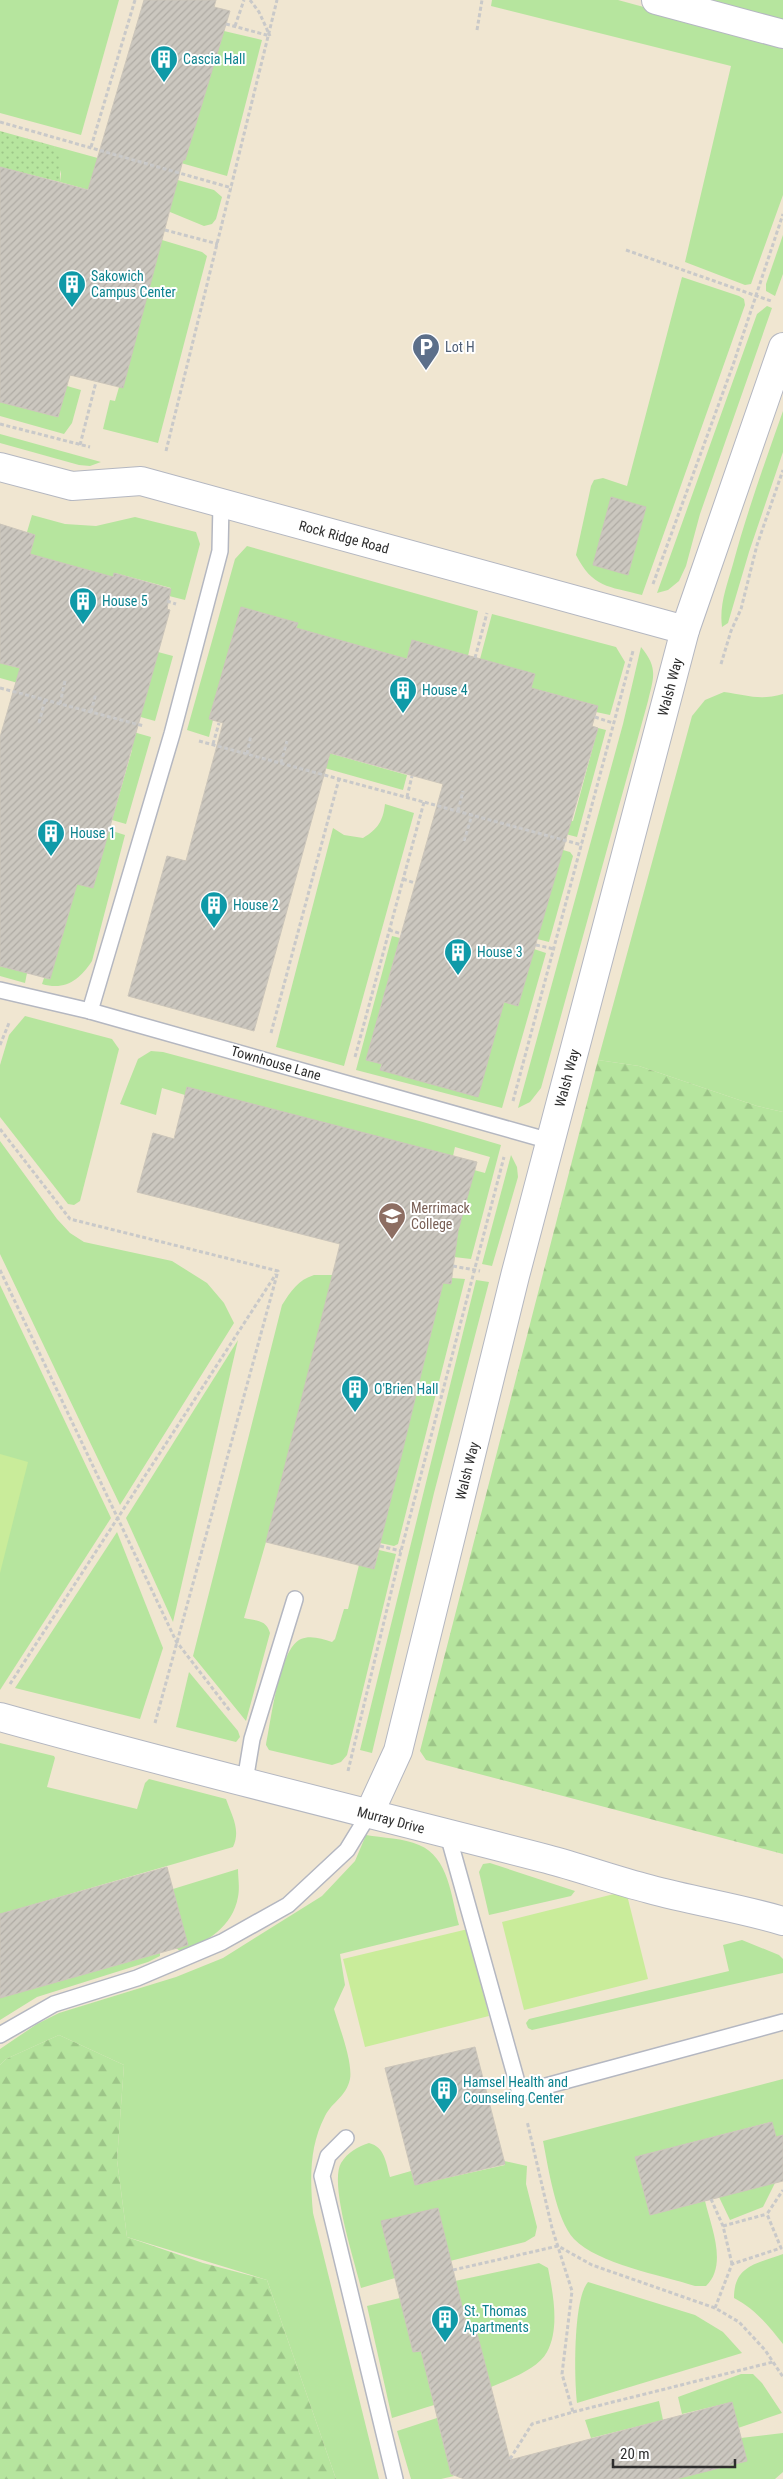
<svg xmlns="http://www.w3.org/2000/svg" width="783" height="2479" font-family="'Roboto Condensed',sans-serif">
<defs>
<pattern id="forest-firs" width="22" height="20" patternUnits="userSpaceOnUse" patternTransform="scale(1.25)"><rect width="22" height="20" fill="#b6e59e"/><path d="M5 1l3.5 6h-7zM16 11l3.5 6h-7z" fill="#9dc588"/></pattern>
<pattern id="garden-dots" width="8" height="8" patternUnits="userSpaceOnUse" patternTransform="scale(1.25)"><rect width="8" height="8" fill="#b6e59e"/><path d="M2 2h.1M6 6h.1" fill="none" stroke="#9dc588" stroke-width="1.8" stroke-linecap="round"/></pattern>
<pattern id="building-hatch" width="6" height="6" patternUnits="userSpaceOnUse" patternTransform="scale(1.25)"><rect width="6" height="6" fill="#cbc7bf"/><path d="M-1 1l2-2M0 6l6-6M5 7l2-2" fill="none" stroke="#afaba4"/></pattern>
</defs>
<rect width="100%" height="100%" fill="#efe9e1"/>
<!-- education -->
<rect fill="#f0e6d1" x="0" y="0" width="783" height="2479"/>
<!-- grass -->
<g fill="#b6e59e">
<path d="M0,0H119L81,135L0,113Z"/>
<path d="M492,0H618L783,45V195L751,284L745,285L685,262L731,66L491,6Z"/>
<path d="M704,0H783V22Z"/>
<path d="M224,31L262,40L227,176L103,141L104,136L185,160Z"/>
<path d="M54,146L214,190L222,197L216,219L212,224L204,226L170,212L60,182L61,174Z"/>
<path d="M783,235V274L775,296L766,291V284Z"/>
<path d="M162,240L202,252L207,256L158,443L103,429L110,400L115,401Z"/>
<path d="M682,277L739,296L744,299L745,305L642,595C608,586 593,588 576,555L591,486L594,480L603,478L627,486Z"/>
<path d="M767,306L772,308L700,514L686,566L679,581L668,590L657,593L757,314Z"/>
<path d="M67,386L81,390L72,423L64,434L0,416V402L58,417Z"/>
<path d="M783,411V452L749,552L728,623L722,627C719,605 727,585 733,564C747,512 765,462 783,411Z"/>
<path d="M0,434L101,462L90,466L79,465L0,443Z"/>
<path d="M32,515L65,524L96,526L135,517L196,532L200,544L185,600L169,596L171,588L115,573L113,577L30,554L35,535L27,532Z"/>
<path d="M247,546L478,611L468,656L412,640L407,659L296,628L297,623L241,607L209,719L213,720L209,737L187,730L235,559Z"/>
<path d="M492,614L616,647L625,662L610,715L596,712L598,706L543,691L541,695L480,659Z"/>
<path d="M641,647C658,668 654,676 648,701L541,1088L530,1102L518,1108L623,724Z"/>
<path d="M158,652L173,656L155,721L98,705L144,702Z"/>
<path d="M0,663L61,679L57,694L0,678Z"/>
<path d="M724,692C747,695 759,701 783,694V1112L757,1106L639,1066L598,1060L692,716L705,700Z"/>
<path d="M49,708L151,737L126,824L112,820L132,750L44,725Z"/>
<path d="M598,728L606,730L577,837L550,830L553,817L573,821Z"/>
<path d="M293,743L407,775L403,790L289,758Z"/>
<path d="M385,804L414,813L344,1066L276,1047L333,828L344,835L363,838C378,829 383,821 385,804Z"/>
<path d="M474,825L570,852L573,856L549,942L537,939Z"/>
<path d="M109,830L125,835L92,961C80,979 66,991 42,984L44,978L50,979L77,884L93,888Z"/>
<path d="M392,936L400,938L366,1060L382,1064L380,1069L478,1096L504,1002L518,1006L534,949L546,953L502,1108L356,1070Z"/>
<path d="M0,966L27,973L25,983L0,976Z"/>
<path d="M25,1016L112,1039L119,1049L80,1201L74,1205L68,1204L0,1117V1065L9,1035Z"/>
<path d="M151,1051L163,1052L423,1122L501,1145L471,1259L454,1257L452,1252L474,1170L485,1173L490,1157L455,1147L453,1156L187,1087L185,1095L162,1088L156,1115L120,1104L138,1059Z"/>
<path d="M0,1141L57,1219L70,1233L84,1242L172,1261L207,1283L224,1303L234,1323L120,1505L0,1254Z"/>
<path d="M511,1155L517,1167L518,1177L492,1266L482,1264Z"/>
<path d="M314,1275H333L266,1542L244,1618C256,1621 266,1619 270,1633L246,1721L193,1656L282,1305C291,1291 298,1280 314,1275Z"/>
<path d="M452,1278L465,1279L398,1544L394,1546L380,1543L443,1283L450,1284Z"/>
<path d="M476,1280L489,1282L434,1493L372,1753L360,1750Z"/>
<path d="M0,1285L111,1518L0,1690Z"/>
<path d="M238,1340L173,1622L126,1518Z"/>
<path d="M117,1532L163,1648L140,1719L15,1688Z"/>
<path d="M379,1550L396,1554L347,1755L341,1762L332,1765L269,1750L266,1745C271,1722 279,1648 301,1639C311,1635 322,1639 332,1642L335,1639L344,1609H348L359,1565L374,1569Z"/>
<path d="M189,1672L238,1731L240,1737L236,1742L176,1727Z"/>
<path d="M0,1743L54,1756L55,1758L47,1787L137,1809L145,1783L149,1779L226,1799C232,1816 241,1830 233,1847L0,1914Z"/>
<path d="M366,1835C382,1838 404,1838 419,1845C449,1857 451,1897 459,1925L340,1954L345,1985L334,2009C339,2026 353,2062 350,2079C346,2097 332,2102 325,2116C309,2147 310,2179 313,2213L379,2479H336L267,2280L127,2237L117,2160L124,2065L59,2035L6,2059L0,2065V2049L37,2024L59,2013L176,1977L223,1958L322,1896L355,1861Z"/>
<path d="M490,1863L575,1891L571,1896L489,1915L479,1872L483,1864Z"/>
<path d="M238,1869C238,1878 240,1888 238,1897C233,1926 206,1944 180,1951L176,1948L188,1945L173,1889Z"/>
<path d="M742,1940L779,1955L783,1959V1973L532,2030L528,2028L526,2023L529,2019L729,1971L723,1945Z"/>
<path d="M160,1953V1956L148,1962L37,1997L0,2020V1998Z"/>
<path d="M783,2079V2135L776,2137L771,2122L635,2157L650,2215L705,2201C711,2227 728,2265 706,2286H695C661,2275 598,2264 574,2239C556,2220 548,2166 543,2141Z"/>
<path d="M369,2143C385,2147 386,2163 390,2177L411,2171L415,2185L505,2165L504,2161L527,2166L526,2184L537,2227L535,2236L525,2242L450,2261L438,2208L382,2221L395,2278L361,2288C355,2262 329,2184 341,2163C348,2152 357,2147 369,2143Z"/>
<path d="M775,2183L763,2207L730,2220L719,2197Z"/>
<path d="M783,2254V2344C768,2325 755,2309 734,2298C734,2265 757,2264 783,2254Z"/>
<path d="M539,2263L548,2268C553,2293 560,2328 547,2352C538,2369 508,2380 491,2387L477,2333L469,2335L455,2281Z"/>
<path d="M588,2282L695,2315L723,2332L742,2353L577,2403C574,2379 573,2299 588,2282Z"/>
<path d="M400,2298L413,2352L421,2351L434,2405L392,2418L367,2306Z"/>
<path d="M741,2374H753L762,2383L782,2413L738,2428L732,2402L682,2414L678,2397Z"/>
<path d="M659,2401L663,2420L591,2438L585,2420Z"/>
<path d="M437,2418L451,2474L454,2476L441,2479H411L397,2431Z"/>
<path d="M783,2433V2472L775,2479H676L747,2461L741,2438Z"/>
</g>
<!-- forest -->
<g fill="url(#forest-firs)">
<path d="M598,1060L639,1066L757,1106L783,1112V1854L426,1760L420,1751Z"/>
<path d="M59,2035L124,2065L117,2160L127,2237L203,2263L267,2280L336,2479H0V2065L6,2059Z"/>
</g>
<!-- garden -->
<path fill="url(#garden-dots)" d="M0,131L54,146L60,159V182L0,167Z"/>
<!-- pitch -->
<g fill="#c9ec9a">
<path d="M0,1454L28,1462L0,1573Z"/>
<path d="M626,1891L648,1979L524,2010L502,1922Z"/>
<path d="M468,1929L489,2016L365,2047L343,1959Z"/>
</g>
<!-- building -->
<g fill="url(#building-hatch)" stroke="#cbc5ba">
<path d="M144,0H216L214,7L230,11L185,160H183L123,388L70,375L58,417L0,402V167L88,190Z"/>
<path d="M611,497L646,507L628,575L593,565Z"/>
<path d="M0,524L35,535L30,554L113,577L114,573L171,589L167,609L170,610L93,888L77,884L50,979L0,966V737L20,668L0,663Z"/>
<path d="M241,607L298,623L296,628L407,659L412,640L535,674L531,688L598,706L592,726L598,728L518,1006L504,1002L478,1097L380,1070L382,1064L366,1060L443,784L330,753L254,1031L128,996L167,856L186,861L223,723L209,719Z"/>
<path d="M187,1087L477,1162L458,1231L451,1284L443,1283L374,1569L266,1542L340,1244L137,1192L153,1133L174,1139Z"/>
<path d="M167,1867L188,1945L0,1998V1914Z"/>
<path d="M475,2047L505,2164L415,2185L385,2068Z"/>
<path d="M772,2122L776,2137L783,2135V2181L650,2215L635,2157Z"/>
<path d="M438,2208L469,2335L477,2333L510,2460L732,2402L747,2461L676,2479H464L451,2474L421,2351L413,2352L381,2221Z"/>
</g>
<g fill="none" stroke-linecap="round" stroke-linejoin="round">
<!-- lane casing -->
<g stroke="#b4b7c1" stroke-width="18">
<g id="lane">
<path d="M0,990L90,1011L550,1141"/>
<path d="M90,1011L172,734L220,551L221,504"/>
<path d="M245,1781L252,1739L295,1599"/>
<path d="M448,1835L520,2093L783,2022"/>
<path d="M0,2035L54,2004L137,1978L222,1942L288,1905L347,1850L369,1814"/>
<path d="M346,2138L328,2156L322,2176L395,2479"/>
</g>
</g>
<!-- street casing -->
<g stroke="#b4b7c1" stroke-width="30">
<g id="street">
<path d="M656,0L783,34"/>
<path d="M0,467L72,486L141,481L685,630"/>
<path d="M0,1717C182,1768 365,1812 547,1859C581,1868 614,1880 649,1889C693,1901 739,1908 783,1921"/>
<path d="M369,1814L398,1751L515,1276L685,630L783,347"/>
</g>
</g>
<!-- path -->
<g stroke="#c9c9c9" stroke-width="3" stroke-dasharray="4 2.5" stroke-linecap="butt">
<path d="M250,0L259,12L270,36"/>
<path d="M226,24L270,36"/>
<path d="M235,26L244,0"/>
<path d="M477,30L482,0"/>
<path d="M0,122L232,188"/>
<path d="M91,147L135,0"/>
<path d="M165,230L218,244"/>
<path d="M626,250L771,301"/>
<path d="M0,424L90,447"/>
<path d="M80,445L96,382"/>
<path d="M166,451L277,0"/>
<path d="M653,584L733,365L783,214"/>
<path d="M167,601L176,604"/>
<path d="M475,658L487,613"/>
<path d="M721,664L731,631L741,609L757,545L783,470"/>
<path d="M0,688L144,726"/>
<path d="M60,704L65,681"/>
<path d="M91,712L96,693"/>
<path d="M595,717L613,723"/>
<path d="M39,723L45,700"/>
<path d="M199,741L582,845"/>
<path d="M213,744L219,723"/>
<path d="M247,754L251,735"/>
<path d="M281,763L287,741"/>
<path d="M407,797L412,776"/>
<path d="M458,811L463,791"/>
<path d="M464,841L472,815"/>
<path d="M403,879L415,883"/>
<path d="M389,930L402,934"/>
<path d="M536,945L554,949"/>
<path d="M271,1033L339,779"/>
<path d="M0,1045L9,1023"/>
<path d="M355,1057L424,802"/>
<path d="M513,1101L633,651"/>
<path d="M0,1129L70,1219L278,1271L155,1723"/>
<path d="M453,1266L480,1271"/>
<path d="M0,1270L176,1641L230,1711"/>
<path d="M380,1546L401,1551"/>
<path d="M10,1684L276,1274"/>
<path d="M348,1771L401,1551L504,1157"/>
<path d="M711,2199L723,2226L732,2264"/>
<path d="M723,2226L767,2214"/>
<path d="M453,2270L558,2246L592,2265L715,2308L739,2322L765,2350L783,2377"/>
<path d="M715,2308L732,2264L781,2248L767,2214L783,2190"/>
<path d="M573,2412L773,2362"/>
<path d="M510,2459L532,2424L573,2412L562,2374L572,2291L552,2228L527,2121"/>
</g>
<!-- lane -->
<use href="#lane" stroke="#fff" stroke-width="15"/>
<!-- street -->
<use href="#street" stroke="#fff" stroke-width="28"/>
</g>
<!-- icons -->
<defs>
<g id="building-pin" transform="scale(1.4375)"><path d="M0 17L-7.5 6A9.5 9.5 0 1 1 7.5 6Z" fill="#0f9aa8" stroke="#fff"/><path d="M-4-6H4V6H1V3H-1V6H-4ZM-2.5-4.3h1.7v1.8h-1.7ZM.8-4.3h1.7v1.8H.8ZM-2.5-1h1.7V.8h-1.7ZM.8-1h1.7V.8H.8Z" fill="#fff"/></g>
<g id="parking-pin" transform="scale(1.4375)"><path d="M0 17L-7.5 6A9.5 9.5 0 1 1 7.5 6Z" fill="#5c6f8a" stroke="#fff"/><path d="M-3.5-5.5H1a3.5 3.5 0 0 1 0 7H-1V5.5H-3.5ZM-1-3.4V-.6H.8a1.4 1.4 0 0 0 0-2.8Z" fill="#fff"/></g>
<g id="university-pin" transform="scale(1.4375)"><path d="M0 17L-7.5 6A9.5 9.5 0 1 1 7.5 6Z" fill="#8d6e63" stroke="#fff"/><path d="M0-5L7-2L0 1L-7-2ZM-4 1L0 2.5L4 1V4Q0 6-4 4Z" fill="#fff"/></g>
</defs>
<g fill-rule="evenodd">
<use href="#building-pin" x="164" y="59"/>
<use href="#building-pin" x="72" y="284"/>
<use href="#parking-pin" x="426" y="347"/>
<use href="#building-pin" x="83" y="601"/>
<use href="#building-pin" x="403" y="690"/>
<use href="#building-pin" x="51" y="833"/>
<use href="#building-pin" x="214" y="905"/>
<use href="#building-pin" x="458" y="952"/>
<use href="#university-pin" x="392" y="1216"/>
<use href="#building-pin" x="355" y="1389"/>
<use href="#building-pin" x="444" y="2090"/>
<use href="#building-pin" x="445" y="2319"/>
</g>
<g text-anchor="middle" stroke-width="4" stroke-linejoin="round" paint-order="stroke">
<!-- culture labels -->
<g font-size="14" fill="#0d838f" stroke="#fff" text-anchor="start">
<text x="183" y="64">Cascia Hall</text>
<text x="91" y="281">Sakowich<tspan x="91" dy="16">Campus Center</tspan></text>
<text x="102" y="606">House 5</text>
<text x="422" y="695">House 4</text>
<text x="70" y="838">House 1</text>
<text x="233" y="910">House 2</text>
<text x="477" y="957">House 3</text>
<text x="374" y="1394">O'Brien Hall</text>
<text x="463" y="2087">Hamsel Health and<tspan x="463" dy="16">Counseling Center</tspan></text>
<text x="464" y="2316">St. Thomas<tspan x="464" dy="16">Apartments</tspan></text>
</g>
<!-- service labels -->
<g font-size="14" fill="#4e5e75" stroke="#fff" text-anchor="start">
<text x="445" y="352">Lot H</text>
</g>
<!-- street labels -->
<g font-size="14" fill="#2e2e2e" stroke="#fff">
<text transform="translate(344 537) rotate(15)" y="5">Rock Ridge Road</text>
<text transform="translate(670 687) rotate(-75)" y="5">Walsh Way</text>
<text transform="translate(276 1063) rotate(16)" y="5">Townhouse Lane</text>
<text transform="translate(567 1078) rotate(-75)" y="5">Walsh Way</text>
<text transform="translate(467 1471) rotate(-76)" y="5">Walsh Way</text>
<text transform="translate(391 1820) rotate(15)" y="5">Murray Drive</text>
</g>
<!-- education labels -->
<g font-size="14" fill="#785e54" stroke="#fff" text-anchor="start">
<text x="411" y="1213">Merrimack<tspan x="411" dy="16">College</tspan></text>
</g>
</g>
<!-- scale -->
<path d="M613 2459v8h122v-8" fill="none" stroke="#2e2e2e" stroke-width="2.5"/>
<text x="620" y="2459" font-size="15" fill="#2e2e2e" stroke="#ffffff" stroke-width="4" paint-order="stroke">20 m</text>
</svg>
